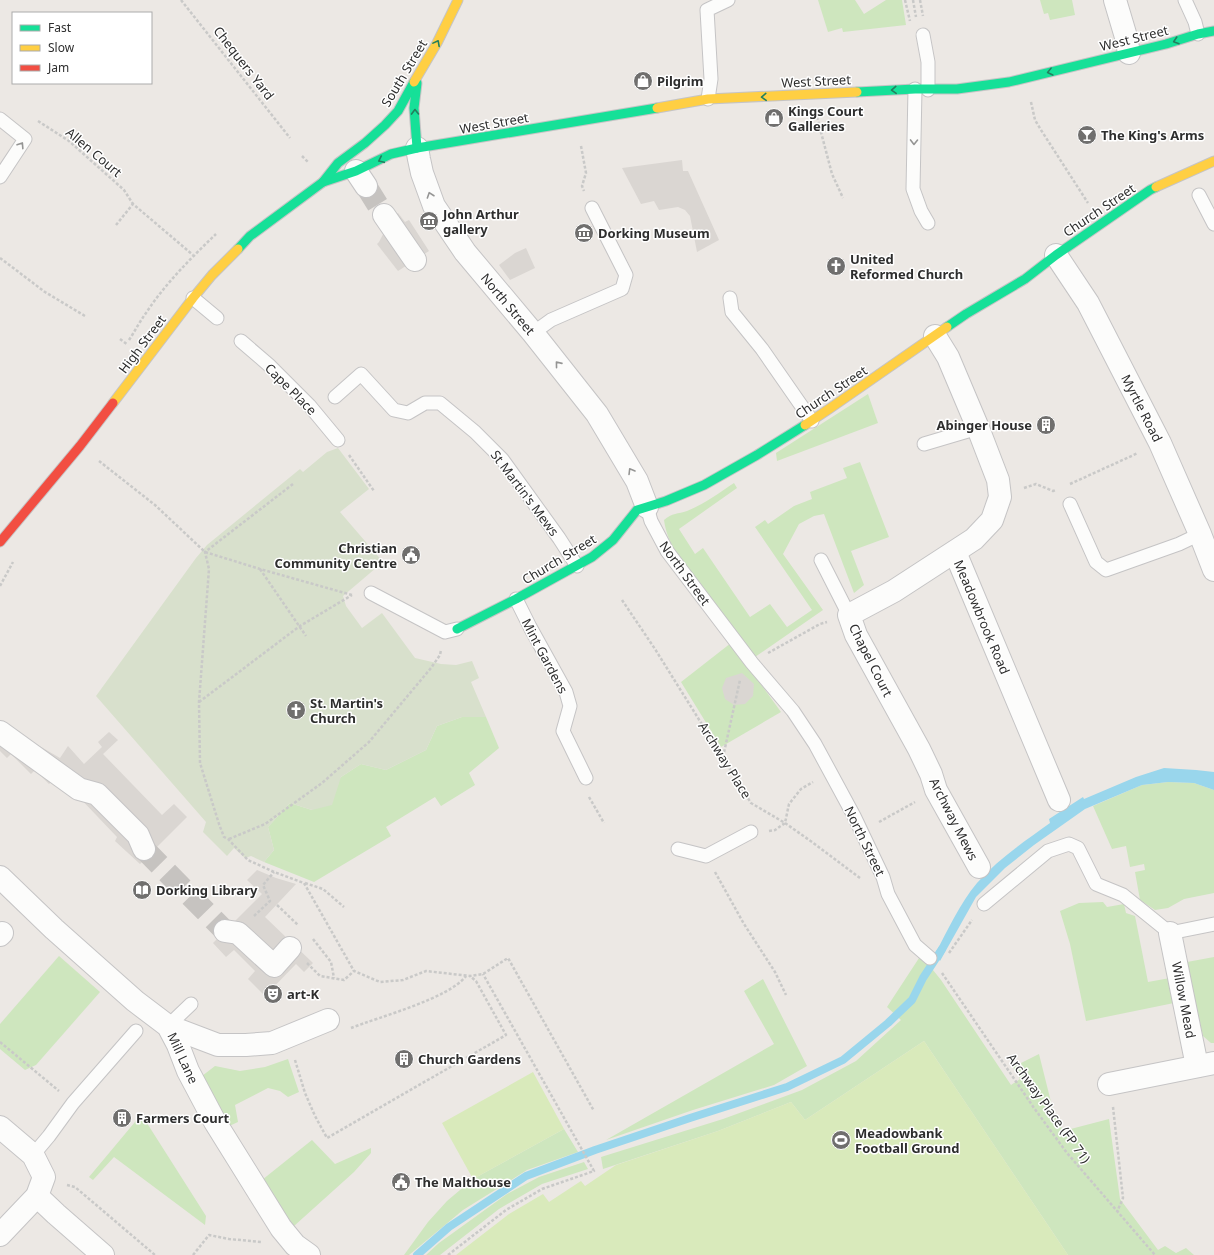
<svg xmlns="http://www.w3.org/2000/svg" width="1214" height="1255" font-family="'Noto Sans',sans-serif">
<rect width="100%" height="100%" fill="#ece8e4"/>
<!-- green -->
<g fill="#cee6be">
<path d="M818,0H855L864,14L886,0H902L906,25L843,32L842,28L828,32Z"/>
<path d="M1040,0H1072L1075,15L1050,20L1048,13L1044,14Z"/>
<path d="M868,394L878,423L777,461L776,453Z"/>
<path d="M860,462L889,537L851,551L864,585L854,593L824,514L814,516L799,524L783,554L823,610L755,657C740,637 725,618 710,599C692,575 668,551 664,520C672,513 678,514 687,511C704,504 719,493 734,483L737,488L679,529L695,554L703,548L750,617L770,604L787,627L812,610L755,527L765,520L768,524L794,506L812,499L810,492L847,478L843,468Z"/>
<path d="M731,643L781,712L721,747L681,682Z"/>
<path d="M462,717H486L499,748L469,773L475,785L441,806L435,797L386,827L391,836L314,882L264,862L274,850L268,827L290,803L312,810L341,777L361,764L386,770L426,750L437,726Z"/>
<path d="M1168,782L1194,783L1214,790V893L1184,899L1168,908L1155,910L1140,900L1135,872L1145,870L1144,864L1130,867L1126,846L1112,849L1093,806L1142,785Z"/>
<path d="M1103,902L1107,907L1124,904L1126,913L1135,916L1148,982L1170,978L1174,1003L1086,1021L1070,944L1060,911L1079,903Z"/>
<path d="M921,955L941,980L1011,1085L1020,1079L1013,1067L1039,1054L1053,1110L1063,1131L1109,1119L1120,1199L1158,1250L1165,1246L1176,1253L1186,1248L1194,1255H1068L924,1041L805,1120L791,1102L718,1131L603,1169L601,1157L723,1119L802,1090L856,1061L901,1020L887,1007Z"/>
<path d="M59,956L100,992L36,1065L25,1070L0,1049V1024Z"/>
<path d="M1214,957V1043H1211L1203,1036L1189,974L1187,962Z"/>
<path d="M763,979L807,1066L774,1085L693,1110L606,1140L774,1044L744,991Z"/>
<path d="M288,1059L299,1092L288,1097L280,1091L268,1088L235,1105L238,1122L227,1127L202,1076L215,1066L240,1071L265,1067Z"/>
<path d="M140,1116L145,1120L206,1216L205,1225L114,1157L93,1180L89,1177Z"/>
<path d="M564,1129L578,1152L527,1170L463,1210L409,1255H404L428,1222L447,1201L473,1179Z"/>
<path d="M312,1140L335,1164L371,1148V1153L354,1172L294,1226L278,1204L262,1180Z"/>
<path d="M584,1162L588,1169L542,1184L499,1209L440,1255H426L439,1243L507,1194L539,1177Z"/>
</g>
<!-- cemetery -->
<path fill="#d8e0cc" d="M338,448L369,489L340,512L383,562L343,596L346,606L362,628L382,613L415,658L441,664L456,665L472,661L479,678L471,682L486,717H462L437,726L426,750L386,770L361,764L341,777L332,805L312,810L290,803L268,827L274,850L264,862L251,856L245,858L234,848L227,856L203,832L206,822L96,696L196,558L207,545L300,469L303,472L327,452Z"/>
<!-- pitch -->
<g fill="#d9eabb">
<path d="M924,1041L1068,1255H456L509,1214L543,1194L549,1202L581,1181L585,1186L616,1165L718,1131L791,1102L805,1120Z"/>
<path d="M533,1072L564,1129L473,1179L442,1123Z"/>
</g>
<!-- plaza -->
<g fill="#dad6d2">
<path d="M682,160L683,171H688L719,240L697,252L690,216L685,210L678,207L659,210L654,201L641,204L622,168Z"/>
<path d="M398,213L405,222L409,220L429,251L398,271L377,244L379,242L392,217Z"/>
<path d="M526,248L535,268L510,280L499,265L515,253Z"/>
<path d="M742,673L754,684L753,696L745,704L734,705L725,699L722,688L726,678Z"/>
<path d="M0,723L60,758L68,746L84,764L102,747L98,742L109,732L118,740L103,754L162,815L174,804L187,817L156,848L150,843L137,856L143,861L140,864L115,841L117,837L77,795L73,798L54,779L49,784L35,770L31,774L11,754L7,758L0,751Z"/>
<path d="M257,870L276,878L296,884L265,917L313,963L304,972L296,964L265,996L248,979L255,971L234,950L226,957L213,943L262,894L247,880Z"/>
</g>
<!-- water -->
<path fill="#99d6ec" d="M1164,768L1196,770L1214,772V790L1194,783L1168,782L1142,785L1085,809L1034,845L1005,868L976,897L940,961L935,954C948,930 960,903 977,883C998,859 1025,841 1050,823L1049,819L1083,797L1084,799L1136,777Z"/>
<g fill="none" stroke-linecap="round" stroke-linejoin="round">
<!-- stream -->
<path stroke="#99d6ec" stroke-width="8" d="M417,1255L449,1227L526,1176L595,1150L690,1118L787,1087L843,1060L888,1023L912,1000L923,978L942,949"/>
<!-- street-tunnel -->
<g stroke="#c6c3c0" stroke-width="22" stroke-dasharray="22 11" stroke-linecap="butt">
<path d="M366,186L384,215"/>
<path d="M144,849L225,931"/>
</g>
<!-- lane casing -->
<g stroke="#c5c4c5" stroke-width="15">
<g id="lane">
<path d="M1185,0L1195,22L1198,34"/>
<path d="M923,35L928,62V90"/>
<path d="M915,89L913,189L921,211L928,223"/>
<path d="M708,99L711,79L707,10L728,0"/>
<path d="M0,119L25,139L0,177"/>
<path d="M1199,195L1214,224"/>
<path d="M193,298L217,318"/>
<path d="M730,298L732,312L762,349L812,421"/>
<path d="M533,333L551,320L622,289L626,275L592,208"/>
<path d="M241,341L270,366L309,405L338,440"/>
<path d="M335,397L361,374L394,410L408,413L425,403H440L475,432L502,459L559,538L577,566"/>
<path d="M924,444L978,428"/>
<path d="M1070,504L1096,562L1106,570L1179,544L1200,534"/>
<path d="M647,507L651,521L667,551L752,663L793,711L815,744L854,816L883,877L888,894L915,945L930,958"/>
<path d="M821,560L849,615"/>
<path d="M371,593L445,632L457,629"/>
<path d="M516,599L530,627L566,692L570,706L563,731L586,778"/>
<path d="M678,849L706,856L751,832"/>
<path d="M984,904L1048,851L1069,844L1078,848L1096,884L1123,895L1170,933L1214,924"/>
<path d="M168,1026L191,1004"/>
<path d="M33,1155L49,1136L73,1103L136,1031"/>
</g>
</g>
<!-- street casing -->
<g stroke="#c5c4c5" stroke-width="24">
<g id="street">
<path d="M1115,0L1126,37L1129,53"/>
<path d="M417,148L419,159L422,173L434,206L465,252L533,333L597,414L637,481L647,507"/>
<path d="M356,171L366,186"/>
<path d="M384,215L415,260"/>
<path d="M1056,255L1088,303L1160,443L1200,534L1214,570"/>
<path d="M935,336L948,357L978,428L998,480L1000,497L992,520L974,539L894,591L849,615L856,635L919,749L931,774L936,790L979,867"/>
<path d="M955,552L1059,800"/>
<path d="M0,732L79,789L97,794L138,835L144,849"/>
<path d="M0,877L54,929L135,1001L168,1026L178,1045L188,1071L215,1122L281,1228L295,1245L309,1255"/>
<path d="M225,931L238,933L274,966L290,948"/>
<path d="M1170,933L1197,1066"/>
<path d="M0,935L2,933"/>
<path d="M168,1026L218,1045H246L272,1043L328,1020"/>
<path d="M1109,1084L1214,1063"/>
<path d="M0,1127L33,1155L44,1177L37,1196L0,1235"/>
<path d="M37,1196L56,1214L103,1255"/>
</g>
</g>
<!-- fast casing -->
<g stroke="#c5c4c5" stroke-width="11">
<g id="fast">
<path d="M417,83L414,108L417,148"/>
<path d="M857,92L915,89H957L1009,82L1166,44L1198,34L1214,31"/>
<path d="M323,182L356,171L391,154L417,148L657,108"/>
<path d="M238,249L250,236L323,182L338,163L365,143L385,125L398,111L414,82"/>
<path d="M947,327L966,314L1025,279L1056,255L1150,190L1156,187"/>
<path d="M457,629L516,599L592,557L613,540L637,510L666,501L704,485L757,455L805,425"/>
</g>
</g>
<!-- slow casing -->
<g stroke="#c5c4c5" stroke-width="11">
<g id="slow">
<path d="M414,82L437,43L458,0"/>
<path d="M657,108L708,99L857,92"/>
<path d="M1156,187L1214,161"/>
<path d="M113,403L193,298L212,275L238,249"/>
<path d="M805,425L829,409L947,327"/>
</g>
</g>
<!-- jam casing -->
<g stroke="#c5c4c5" stroke-width="11">
<path id="jam" d="M0,542L80,446L113,403"/>
</g>
<!-- path -->
<g stroke="#c9c9c8" stroke-width="2.5" stroke-dasharray="3 2" stroke-linecap="butt">
<path d="M181,0L290,138"/>
<path d="M905,0L910,21"/>
<path d="M913,0L916,17"/>
<path d="M920,0L923,16"/>
<path d="M1031,102L1035,120L1041,130L1088,203"/>
<path d="M817,117L832,174L843,198"/>
<path d="M38,121L69,141L124,190L133,204"/>
<path d="M581,146L586,173L582,186L584,191"/>
<path d="M302,156L308,162"/>
<path d="M116,225L133,204L193,255"/>
<path d="M0,258L45,292L85,316"/>
<path d="M120,339L128,345"/>
<path d="M129,340C135,331 140,321 146,313C165,284 191,258 216,234"/>
<path d="M349,455L374,491"/>
<path d="M99,461L155,505L205,552L260,569L352,595"/>
<path d="M293,484L205,552L209,569L199,702L200,763L219,824L224,837L228,839L248,860L274,872L304,883L354,971"/>
<path d="M1070,484L1138,453"/>
<path d="M1024,488L1036,484L1053,491L1056,490"/>
<path d="M260,569L306,636"/>
<path d="M0,586L13,562"/>
<path d="M622,600L655,649L751,803L785,823L812,842L860,878"/>
<path d="M768,653L820,624L827,622"/>
<path d="M199,702L300,626L352,595"/>
<path d="M723,757L740,680"/>
<path d="M589,797L604,823"/>
<path d="M879,822L915,802"/>
<path d="M769,831L775,830L785,823L789,804L801,789L813,782"/>
<path d="M229,839L265,824L322,783L369,742L431,668L440,655L441,650"/>
<path d="M715,872L744,924L775,972L786,995"/>
<path d="M305,883L323,889L344,907"/>
<path d="M277,905L298,925"/>
<path d="M254,916L270,901L263,885L274,872"/>
<path d="M313,939L331,962L334,978"/>
<path d="M949,953L972,920"/>
<path d="M307,963L320,976L344,980L354,971L380,982L403,980L426,971L470,976L483,974L508,958L594,1111"/>
<path d="M942,973L1034,1108L1067,1153L1155,1255"/>
<path d="M351,1028C379,1017 450,998 466,976"/>
<path d="M0,1042L59,1091"/>
<path d="M295,1060L305,1093L315,1116L327,1138L506,1035L476,981L470,976"/>
<path d="M1113,1107L1123,1198L1117,1212"/>
<path d="M67,1185L75,1187L155,1255"/>
<path d="M193,1255L209,1235L229,1239L261,1242"/>
<path d="M448,1255L506,1210L542,1189L594,1171L483,974"/>
</g>
<!-- lane -->
<use href="#lane" stroke="#fcfcfb" stroke-width="13"/>
<!-- street -->
<use href="#street" stroke="#fcfcfb" stroke-width="22"/>
<!-- fast -->
<use href="#fast" stroke="#16e098" stroke-width="9"/>
<!-- slow -->
<use href="#slow" stroke="#ffcf43" stroke-width="9"/>
<!-- jam -->
<use href="#jam" stroke="#f24e42" stroke-width="9"/>
</g>
<!-- one-way arrows -->
<defs><path id="oneway-chevron" d="M-2-3.5L2.5 0L-2 3.5" fill="none" stroke-width="1.6" stroke-linecap="round" stroke-linejoin="round"/></defs>
<g stroke="#237e5e">
<use href="#oneway-chevron" transform="translate(1176 41) rotate(162)"/>
<use href="#oneway-chevron" transform="translate(437 43) rotate(-62)"/>
<use href="#oneway-chevron" transform="translate(1050 72) rotate(166)"/>
<use href="#oneway-chevron" transform="translate(894 90) rotate(177)"/>
<use href="#oneway-chevron" transform="translate(764 97) rotate(177)"/>
<use href="#oneway-chevron" transform="translate(415 112) rotate(-91)"/>
<use href="#oneway-chevron" transform="translate(381 160) rotate(155)"/>
</g>
<g stroke="#959594">
<use href="#oneway-chevron" transform="translate(914 142) rotate(91)"/>
<use href="#oneway-chevron" transform="translate(21 145) rotate(-57)"/>
<use href="#oneway-chevron" transform="translate(430 195) rotate(-109)"/>
<use href="#oneway-chevron" transform="translate(558 364) rotate(-129)"/>
<use href="#oneway-chevron" transform="translate(631 471) rotate(-121)"/>
</g>
<!-- icons -->
<defs>
<g id="shop-disc" transform="scale(1)"><circle r="9.5" fill="#706f6e" stroke="#fff"/><path d="M-5-2.5h2.3a2.7 3.5 0 0 1 5.4 0H5L5.5 6h-11ZM-1.5-2.5h3a1.5 2.3 0 0 0-3 0Z" fill="#fff"/></g>
<g id="bar-disc" transform="scale(1)"><circle r="9.5" fill="#706f6e" stroke="#fff"/><path d="M-6-5H6L.8 .8V4.5H3.5V6h-7V4.5H-.8V.8Z" fill="#fff"/></g>
<g id="museum-disc" transform="scale(1)"><circle r="9.5" fill="#706f6e" stroke="#fff"/><path d="M0-6L6-3V-2H-6V-3ZM-5-1h2V3h-2ZM-1-1h2V3h-2ZM3-1h2V3H3ZM-6 4H6V6H-6Z" fill="#fff"/></g>
<g id="church-disc" transform="scale(1)"><circle r="9.5" fill="#706f6e" stroke="#fff"/><path d="M-1.2-6h2.4v3.5h3.3v2.4h-3.3V6h-2.4V-.1h-3.3v-2.4h3.3Z" fill="#fff"/></g>
<g id="building-disc" transform="scale(1)"><circle r="9.5" fill="#706f6e" stroke="#fff"/><path d="M-4-6H4V6H1V3H-1V6H-4ZM-2.5-4.3h1.7v1.8h-1.7ZM.8-4.3h1.7v1.8H.8ZM-2.5-1h1.7V.8h-1.7ZM.8-1h1.7V.8H.8Z" fill="#fff"/></g>
<g id="civic-disc" transform="scale(1)"><circle r="9.5" fill="#706f6e" stroke="#fff"/><path d="M-.6-6.5H3V-4.5H.6V-3L4-1V1h2V6H-6V1h2V-1L-.6-3ZM-1.2 2.5V6h2.4V2.5Z" fill="#fff"/></g>
<g id="library-disc" transform="scale(1)"><circle r="9.5" fill="#706f6e" stroke="#fff"/><path d="M-6-4Q-3-5.5-.7-3.5V5Q-3 3-6 4ZM6-4Q3-5.5 .7-3.5V5Q3 3 6 4Z" fill="#fff"/></g>
<g id="theatre-disc" transform="scale(1)"><circle r="9.5" fill="#706f6e" stroke="#fff"/><path d="M-5-5.5Q0-4 5-5.5V0Q5 5 0 6Q-5 5-5 0ZM-3.3-2.5H-1v1.5H-3.3ZM1-2.5H3.3v1.5H1ZM-2.8 1Q0 5.5 2.8 1Z" fill="#fff"/></g>
<g id="stadium-disc" transform="scale(1)"><circle r="9.5" fill="#706f6e" stroke="#fff"/><path d="M0-5a6.5 5 0 1 0 0 10a6.5 5 0 1 0 0-10ZM-3.5-1.8h7v3.6h-7Z" fill="#fff"/></g>
</defs>
<g fill-rule="evenodd">
<use href="#shop-disc" x="643" y="81"/>
<use href="#shop-disc" x="774" y="118"/>
<use href="#bar-disc" x="1087" y="135"/>
<use href="#museum-disc" x="429" y="221"/>
<use href="#museum-disc" x="584" y="233"/>
<use href="#church-disc" x="836" y="266"/>
<use href="#building-disc" x="1046" y="425"/>
<use href="#civic-disc" x="411" y="555"/>
<use href="#church-disc" x="296" y="710"/>
<use href="#library-disc" x="142" y="890"/>
<use href="#theatre-disc" x="273" y="994"/>
<use href="#building-disc" x="404" y="1059"/>
<use href="#building-disc" x="122" y="1118"/>
<use href="#stadium-disc" x="841" y="1140"/>
<use href="#civic-disc" x="401" y="1182"/>
</g>
<g text-anchor="middle" stroke-width="3" stroke-linejoin="round" paint-order="stroke">
<!-- street labels -->
<g font-size="13" fill="#2e2e2e" stroke="#fff">
<text transform="translate(1134 38) rotate(-14)" y="5">West Street</text>
<text transform="translate(244 63) rotate(52)" y="5">Chequers Yard</text>
<text transform="translate(404 73) rotate(-59)" y="5">South Street</text>
<text transform="translate(816 81) rotate(-3)" y="5">West Street</text>
<text transform="translate(494 123) rotate(-10)" y="5">West Street</text>
<text transform="translate(94 152) rotate(40)" y="5">Allen Court</text>
<text transform="translate(1099 210) rotate(-34)" y="5">Church Street</text>
<text transform="translate(508 304) rotate(50)" y="5">North Street</text>
<text transform="translate(142 344) rotate(-53)" y="5">High Street</text>
<text transform="translate(291 389) rotate(45)" y="5">Cape Place</text>
<text transform="translate(831 392) rotate(-34)" y="5">Church Street</text>
<text transform="translate(1142 408) rotate(63)" y="5">Myrtle Road</text>
<text transform="translate(525 493) rotate(53)" y="5">St Martin's Mews</text>
<text transform="translate(559 559) rotate(-31)" y="5">Church Street</text>
<text transform="translate(685 573) rotate(54)" y="5">North Street</text>
<text transform="translate(982 617) rotate(67)" y="5">Meadowbrook Road</text>
<text transform="translate(545 656) rotate(62)" y="5">Mint Gardens</text>
<text transform="translate(871 660) rotate(63)" y="5">Chapel Court</text>
<text transform="translate(725 760) rotate(58)" y="5">Archway Place</text>
<text transform="translate(954 819) rotate(63)" y="5">Archway Mews</text>
<text transform="translate(865 841) rotate(64)" y="5">North Street</text>
<text transform="translate(1184 1000) rotate(79)" y="5">Willow Mead</text>
<text transform="translate(183 1058) rotate(65)" y="5">Mill Lane</text>
<text transform="translate(1049 1108) rotate(54)" y="5">Archway Place (FP 71)</text>
</g>
<!-- poi labels -->
<g font-size="13" font-weight="bold" fill="#2e2e2e" stroke="#fff" text-anchor="start">
<text x="657" y="86">Pilgrim</text>
<text x="788" y="116">Kings Court<tspan x="788" dy="15">Galleries</tspan></text>
<text x="1101" y="140">The King's Arms</text>
<text x="443" y="219">John Arthur<tspan x="443" dy="15">gallery</tspan></text>
<text x="598" y="238">Dorking Museum</text>
<text x="850" y="264">United<tspan x="850" dy="15">Reformed Church</tspan></text>
<text x="1032" y="430" text-anchor="end">Abinger House</text>
<text x="397" y="553" text-anchor="end">Christian<tspan x="397" dy="15">Community Centre</tspan></text>
<text x="310" y="708">St. Martin's<tspan x="310" dy="15">Church</tspan></text>
<text x="156" y="895">Dorking Library</text>
<text x="287" y="999">art-K</text>
<text x="418" y="1064">Church Gardens</text>
<text x="136" y="1123">Farmers Court</text>
<text x="855" y="1138">Meadowbank<tspan x="855" dy="15">Football Ground</tspan></text>
<text x="415" y="1187">The Malthouse</text>
</g>
</g>
<!-- legend -->
<rect x="12" y="12" width="140" height="72" fill="#ffffff" stroke="#ababab"/>
<rect x="20" y="25" width="20" height="6" fill="#16e098" stroke="#ababab"/>
<text x="48" y="32" font-size="12" fill="#2e2e2e">Fast</text>
<rect x="20" y="45" width="20" height="6" fill="#ffcf43" stroke="#ababab"/>
<text x="48" y="52" font-size="12" fill="#2e2e2e">Slow</text>
<rect x="20" y="65" width="20" height="6" fill="#f24e42" stroke="#ababab"/>
<text x="48" y="72" font-size="12" fill="#2e2e2e">Jam</text>
</svg>
